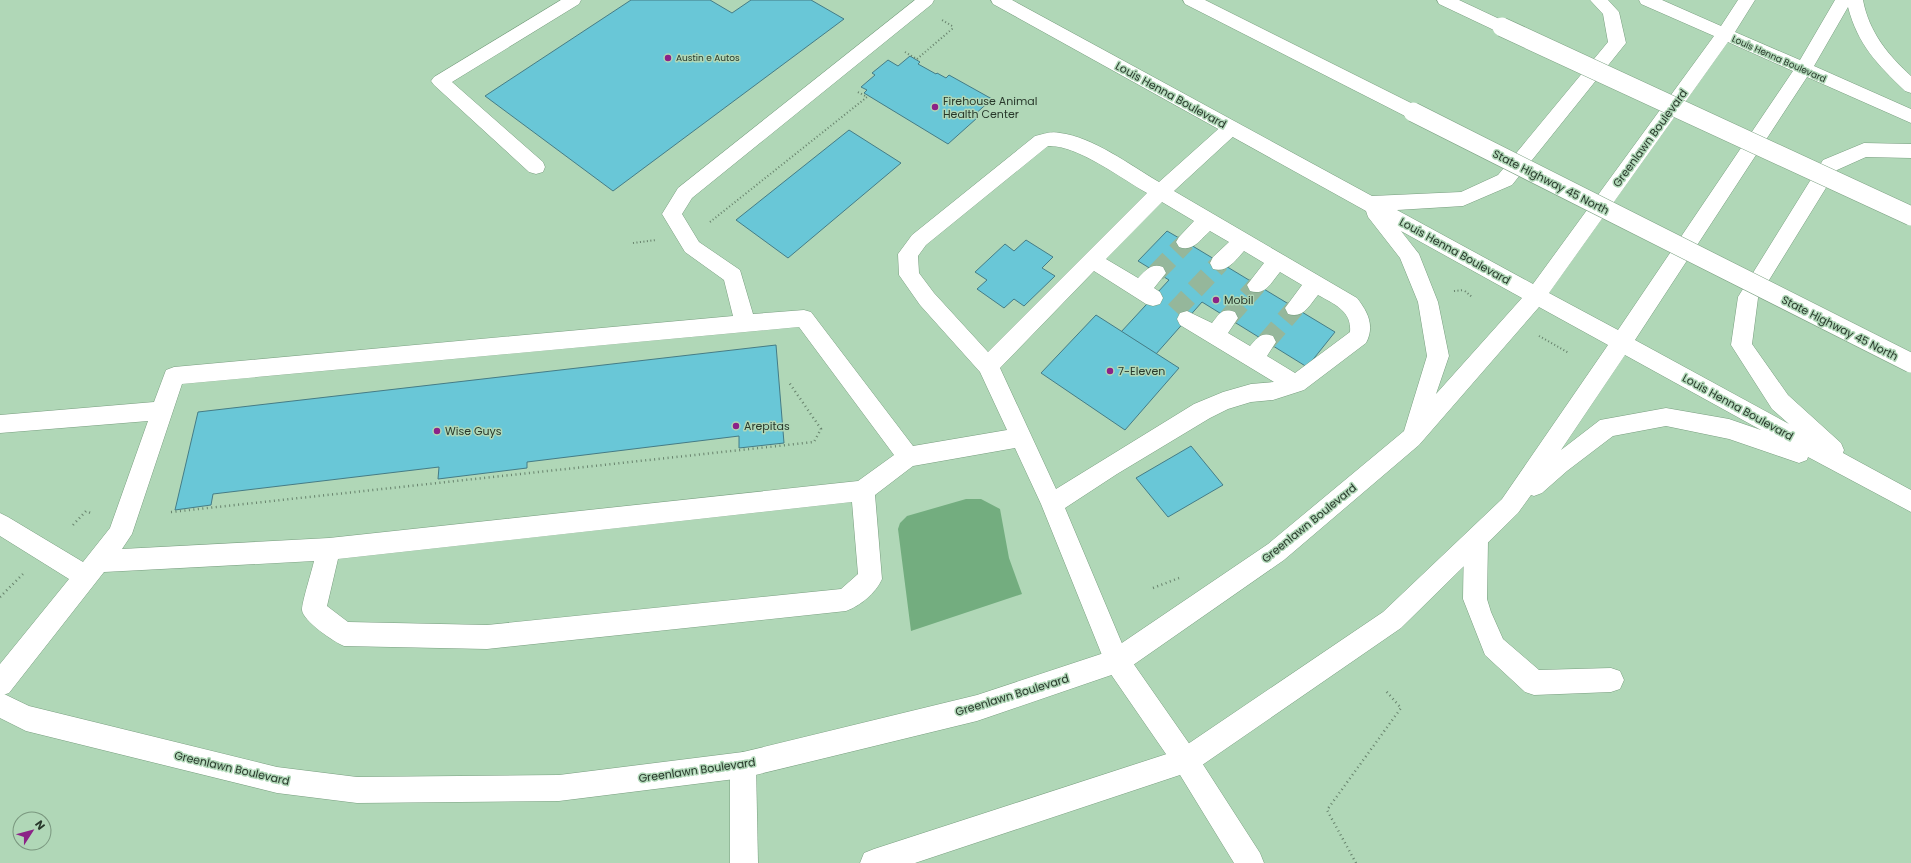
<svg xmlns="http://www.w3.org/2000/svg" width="1911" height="863" font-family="Poppins,sans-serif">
<rect width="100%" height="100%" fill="#b0d7b7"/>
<!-- water -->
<path fill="#73ad7f" d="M966,499H981L1000,509L1009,558L1022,594L911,631L898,529L900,523L907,516Z"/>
<!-- building -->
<g fill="#69c7d7" stroke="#457c86">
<path d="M631,0H710L732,13L751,0H811L844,19L613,191L485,96Z"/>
<path d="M910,56L920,62L918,64L936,74L937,73L946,78L949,75L992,99L973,116L977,118L948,144L864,93L867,90L861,87L875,75L872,73L888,60L898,66Z"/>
<path d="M849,130L901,163L788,258L736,220Z"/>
<path d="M1167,231L1186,242L1335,332L1307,367L1202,302L1156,354L1121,332L1169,280L1138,261Z"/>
<path d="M1026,240L1053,257L1042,268L1055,276L1024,306L1014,299L1004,308L977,289L987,280L975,272L1005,244L1014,251Z"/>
<path d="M1096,315L1179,368L1125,430L1041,373Z"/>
<path d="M776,345L784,443L739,448V436L527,462V468L438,479L439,467L213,494L211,505L175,510L198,412Z"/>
<path d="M1191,446L1223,485L1168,517L1136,478Z"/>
</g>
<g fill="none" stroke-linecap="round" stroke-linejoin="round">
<!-- minor-tunnel -->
<g stroke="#95b79b" stroke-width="19" stroke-dasharray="19 10" stroke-linecap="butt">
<path d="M1156,273L1186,242"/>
<path d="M1175,311L1220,263"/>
<path d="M1228,318L1257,285"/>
<path d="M1266,342L1295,308"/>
</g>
<!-- minor casing -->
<g stroke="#789e7f" stroke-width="1">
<g id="minor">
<path d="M561,0H581L579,4L452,82L543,162L545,167L543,172L536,174L529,172L434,85L431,81L434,77Z"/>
<path d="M915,0H934L932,4L692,198L682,214L699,242L740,270L753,314L804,310L811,312L913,446L1007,430L980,372L920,305L899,275L898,254L912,235L1035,136C1044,134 1051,131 1060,133C1093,137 1130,165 1159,182L1225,123L1231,121L1237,123L1240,128L1237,133L1174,191L1357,298C1368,312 1375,326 1366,343L1304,390L1273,400L1251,402L1228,409L1210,418L1117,474L1065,508L1126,653L1195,752L1260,853L1264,863H1234L1177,770L1108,670L1041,504L1015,448L913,466L875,495L882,579C876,593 860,606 846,611L487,649L344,646C334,642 303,621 302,610C302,601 312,571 314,561L104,572L9,693L0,696V664L69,579L0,536V513L8,517L83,562L110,528L148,421L0,433V415L154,402L166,370L174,367L733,316L724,280L685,252L662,214L678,188ZM1048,146C1076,144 1122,179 1147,193L988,352L934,293L919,273L918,256L926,245ZM1162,202L1194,221L1179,237L1176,242L1179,247C1193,252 1200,240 1210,231L1229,242L1213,257L1210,263L1213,269C1227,273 1235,261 1244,251L1264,263L1247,285L1250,291C1265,296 1271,283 1280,272L1302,285L1285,308L1288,314C1303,319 1309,306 1318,295C1334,304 1352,311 1350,332L1295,373L1267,356L1276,342L1273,336C1262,332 1258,337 1250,346L1228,333L1238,318L1235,312C1222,308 1220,313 1212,323L1187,311L1180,313L1177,319L1180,325L1274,382L1251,384L1223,392L1194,404L1056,489L1000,368L1094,271L1146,304L1153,306L1160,304L1163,298L1160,292L1154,288L1166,273L1163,267C1151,263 1146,270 1138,278L1106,259ZM799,327L894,455L858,481L329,538L122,549L132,534L182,384ZM852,502L858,574L841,589L487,625L348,622L327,606L338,559Z"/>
<path d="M1476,529L1484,532L1488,540L1487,599L1491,612L1503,639L1539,670L1611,668L1620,671L1624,680L1620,689L1611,692L1534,695L1525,692L1485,655L1463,599L1464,540L1468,532Z"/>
<path d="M743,752L752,756L756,765L758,863H730V765L734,756Z"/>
</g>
</g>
<!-- major casing -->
<g stroke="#789e7f" stroke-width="1">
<path id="major" d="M991,0H1012L1372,196L1461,192L1498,175L1608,42L1603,14L1590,0H1608L1619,12L1626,43L1512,185L1463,206L1397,210L1533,284L1714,36L1641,4L1639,0H1662L1721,26L1738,0H1755L1735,32L1800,60L1835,0H1863C1869,32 1888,55 1911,76V93L1905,91C1877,64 1858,45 1848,7L1814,66L1911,109V123L1807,77L1635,340L1789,424L1772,409L1731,345L1738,297L1823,160L1864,143L1911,144V158L1866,157L1837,170L1758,298L1752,344L1788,395L1841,443L1844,450L1843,453L1911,490V512L1808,457L1807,460L1799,463L1729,439L1666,426L1613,436L1567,471L1542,493L1534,496L1531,495L1518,513L1401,628L1195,770L915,863H860L864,853L874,849L1179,750L1383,612L1502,499L1608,345L1539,307L1419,445L1284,560L1126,670L977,721L743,778L559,801L357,803L277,793L26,731L0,718V692L29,706L277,767L357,777L559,775L743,752L977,695L1110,651L1268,544L1404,431L1427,356L1418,302L1400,258L1368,217L1366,211L993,4ZM1728,42L1793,71L1618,330L1549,293ZM1401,231L1522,298L1436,394L1449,356L1438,302L1419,254ZM1625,355L1761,430L1729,419L1666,408L1600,420L1561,450Z"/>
</g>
<!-- highway casing -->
<g stroke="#789e7f" stroke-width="1">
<g id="highway">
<path d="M1183,0H1205L1419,107L1422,112L1419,117L1413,118L1407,117L1185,4Z"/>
<path d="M1437,0H1459L1508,23L1511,27L1508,31L1502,33L1496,31L1439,4Z"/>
</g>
</g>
<!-- path-far1 -->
<g stroke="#67826c" stroke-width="2" stroke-dasharray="1 2.5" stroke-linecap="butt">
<path d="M905,52L917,59L952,29V26L942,20"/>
<path d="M710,222L867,97L856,91"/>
<path d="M633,243L656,240"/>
<path d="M1454,291L1464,290"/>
<path d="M1465,291L1472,297"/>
<path d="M1539,336L1569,353"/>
</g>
<!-- path -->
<g stroke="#67826c" stroke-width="2.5" stroke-dasharray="1 3.5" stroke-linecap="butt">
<path d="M171,512L814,442L821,429L788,381"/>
<path d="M73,525L86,511L93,514"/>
<path d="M1153,588L1179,578"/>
<path d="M0,597L23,574"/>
<path d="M1356,863L1327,810L1401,708L1386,691"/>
</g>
<!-- minor -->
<use href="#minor" fill="#fff" fill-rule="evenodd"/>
<!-- major -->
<use href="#major" fill="#fff" fill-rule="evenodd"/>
<!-- highway -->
<use href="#highway" fill="#fff" fill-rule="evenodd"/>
<!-- highway-bridge casing -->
<g stroke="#789e7f" stroke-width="20" stroke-linecap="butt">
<g id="highway-bridge">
<path d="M1502,27L1911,216"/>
<path d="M1413,112L1911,363"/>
</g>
</g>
<!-- highway-bridge -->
<use href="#highway-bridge" stroke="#fff" stroke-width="19"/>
</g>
<!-- markers -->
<g fill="#8c2287" stroke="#b0d7b7" stroke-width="1.5">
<circle cx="668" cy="58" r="4"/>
<circle cx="935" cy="107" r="4"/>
<circle cx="1216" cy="300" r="4"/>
<circle cx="1110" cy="371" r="4"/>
<circle cx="736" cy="426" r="4"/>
<circle cx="437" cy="431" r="4"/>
</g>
<g text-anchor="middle" stroke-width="3" stroke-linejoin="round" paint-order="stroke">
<!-- far-poi labels -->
<g font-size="9" fill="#28382b" stroke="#b0d7b7" text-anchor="start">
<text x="676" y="61">Austin e Autos</text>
</g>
<!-- far-street labels -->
<g font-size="9" fill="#28382b" stroke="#b0d7b7">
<text transform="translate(1779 59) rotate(24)" y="3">Louis Henna Boulevard</text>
</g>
<!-- street labels -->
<g font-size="11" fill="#28382b" stroke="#b0d7b7">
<text transform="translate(1171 95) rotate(29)" y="4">Louis Henna Boulevard</text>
<text transform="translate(1650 138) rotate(-54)" y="4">Greenlawn Boulevard</text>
<text transform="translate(1551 182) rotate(27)" y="4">State Highway 45 North</text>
<text transform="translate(1455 251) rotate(29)" y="4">Louis Henna Boulevard</text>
<text transform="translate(1840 328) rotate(27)" y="4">State Highway 45 North</text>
<text transform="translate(1738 407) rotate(29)" y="4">Louis Henna Boulevard</text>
<text transform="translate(1309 523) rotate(-39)" y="4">Greenlawn Boulevard</text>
<text transform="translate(1012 695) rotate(-17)" y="4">Greenlawn Boulevard</text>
<text transform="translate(232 768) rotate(13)" y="4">Greenlawn Boulevard</text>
<text transform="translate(697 770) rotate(-8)" y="4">Greenlawn Boulevard</text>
</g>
<!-- poi labels -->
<g font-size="11" fill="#28382b" stroke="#b0d7b7" text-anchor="start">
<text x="943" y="105">Firehouse Animal<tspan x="943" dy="13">Health Center</tspan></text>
<text x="1224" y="304">Mobil</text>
<text x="1118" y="375">7-Eleven</text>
<text x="744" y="430">Arepitas</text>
<text x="445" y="435">Wise Guys</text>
</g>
</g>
<!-- north arrow -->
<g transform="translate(32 831) rotate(54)"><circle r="19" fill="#b0d7b7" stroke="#7a977f"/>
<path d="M0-3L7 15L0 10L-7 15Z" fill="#8c2287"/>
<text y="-6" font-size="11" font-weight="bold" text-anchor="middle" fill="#28382b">N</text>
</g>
</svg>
